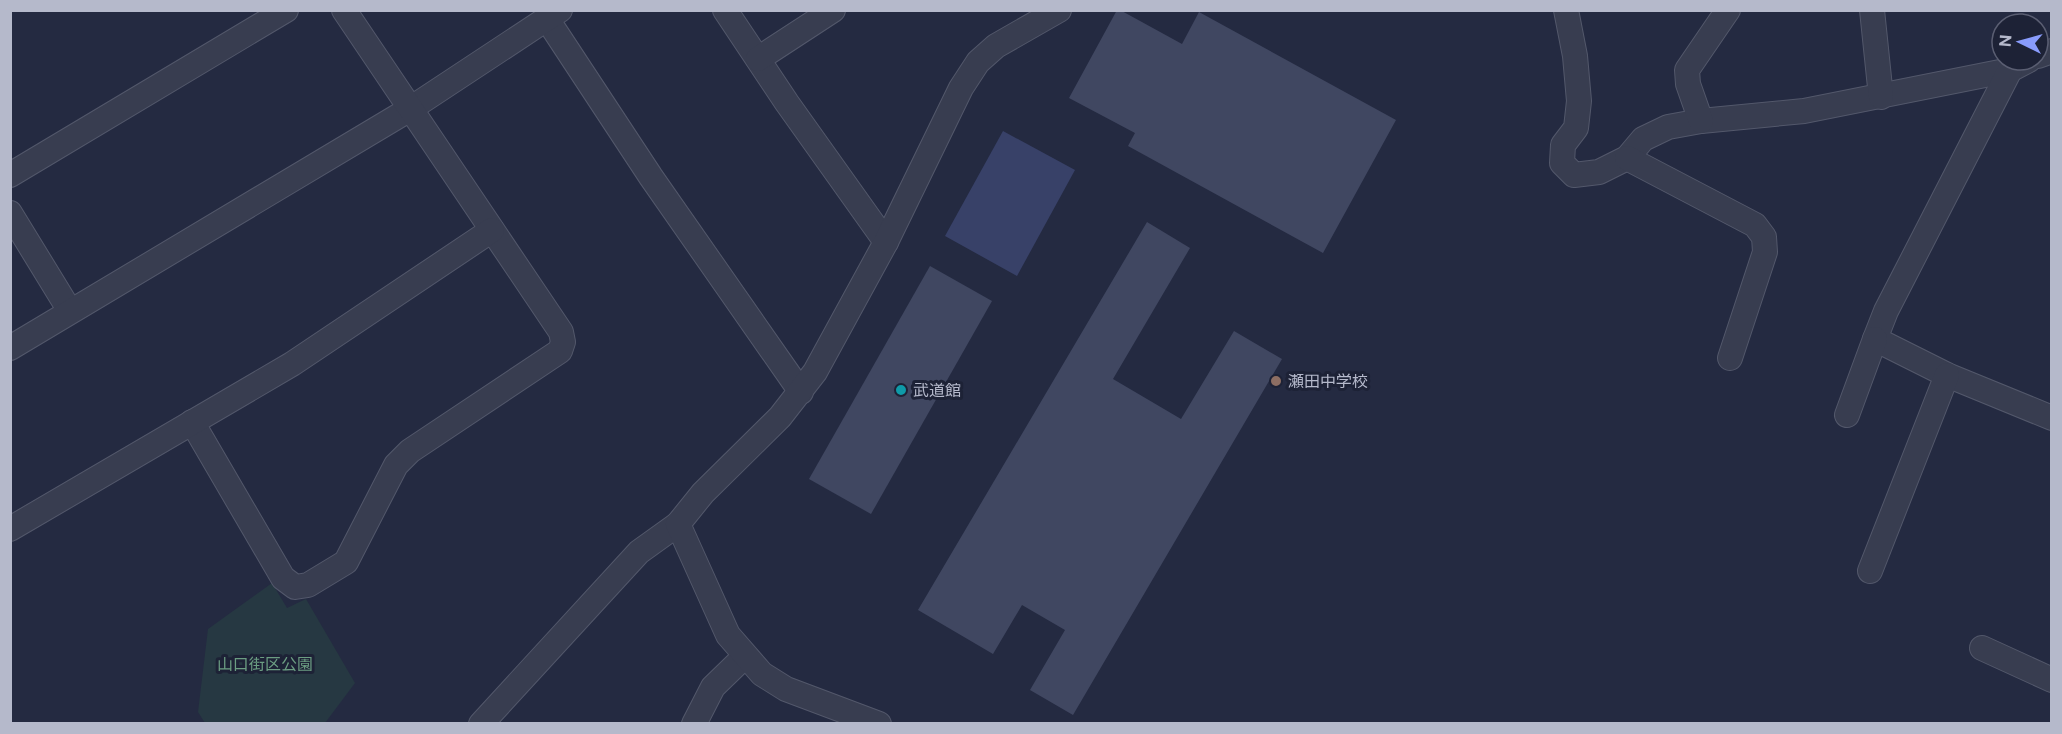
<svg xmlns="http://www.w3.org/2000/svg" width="2062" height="734" font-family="'Public Sans','Noto Sans JP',sans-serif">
<rect width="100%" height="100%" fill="#242a41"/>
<!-- green -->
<path fill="#263842" d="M272,583L287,608L306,599L355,683L325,723H205L198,712L208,629Z"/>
<!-- water -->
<path fill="#384168" d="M1003,131L1075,170L1017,276L945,236Z"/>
<!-- building -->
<g fill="#404761">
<path d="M1117,10H1120L1182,44L1199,12L1396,120L1323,253L1128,146L1135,133L1069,98Z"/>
<path d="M1147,222L1190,248L1113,379L1181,419L1234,331L1282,359L1073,715L1030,690L1065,630L1022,605L993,654L918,610Z"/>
<path d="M930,266L992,301L871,514L809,479Z"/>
</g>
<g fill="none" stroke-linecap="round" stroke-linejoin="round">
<!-- minor casing -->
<g stroke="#53586b" stroke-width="26">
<g id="minor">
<path d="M725,10L787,103L886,242"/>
<path d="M1566,10L1575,56L1579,101L1576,128L1563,145L1562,163L1574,175L1599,172L1627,158L1643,139L1668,127L1701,121L1804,111L2010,70L2029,60"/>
<path d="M1872,10L1881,97"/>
<path d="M547,19L651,177L801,392"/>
<path d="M2038,56L2052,51"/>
<path d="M758,59L833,10"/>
<path d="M2010,70L1886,311L1875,339L1947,375L2052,418"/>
<path d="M1701,121L1688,84L1687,70L1728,10"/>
<path d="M1627,158L1755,225L1764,237L1765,252L1730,358"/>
<path d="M10,175L286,10"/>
<path d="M10,213L70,311"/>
<path d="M10,348L410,109L560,10"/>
<path d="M1847,415L1875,339"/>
<path d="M192,422L283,578L295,587L308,585L346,562L396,465L410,451L560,351L563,342L561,332L344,10"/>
<path d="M10,529L292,364L492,230"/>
<path d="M1870,571L1947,375"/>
<path d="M1982,648L2052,680"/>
<path d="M481,724L639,552L678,524"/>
<path d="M694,724L713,687L745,656"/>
<path d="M879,724L786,689L762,674L728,635L678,524L703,493L780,417L815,372L886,242L961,88L978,62L996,46L1059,10"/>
</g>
</g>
<!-- minor -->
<use href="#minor" stroke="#383d50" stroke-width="24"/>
</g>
<!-- markers -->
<circle fill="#8d6e63" stroke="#1d2236" stroke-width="2" cx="1276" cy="381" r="6"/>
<circle fill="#0f9aa8" stroke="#1d2236" stroke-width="2" cx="901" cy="390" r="6"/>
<g text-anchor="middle" stroke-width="6" stroke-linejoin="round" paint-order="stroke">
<!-- poi labels -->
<g font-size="16" fill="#b5b9cb" stroke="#1d2236" text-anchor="start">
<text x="1288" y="387">瀬田中学校</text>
<text x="913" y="396">武道館</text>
</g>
<!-- park labels -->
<g font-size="16" fill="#6b9d82" stroke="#1d2236">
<text x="265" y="670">山口街区公園</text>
</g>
</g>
<!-- border -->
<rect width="2062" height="734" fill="none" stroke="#b5b9cb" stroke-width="24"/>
<!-- north arrow -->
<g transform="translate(2020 42) rotate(275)"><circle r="28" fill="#1d2236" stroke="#5a5e72" stroke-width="1.5"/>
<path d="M0-4.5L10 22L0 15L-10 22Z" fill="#899cfc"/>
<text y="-9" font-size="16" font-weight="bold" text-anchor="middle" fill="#b5b9cb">N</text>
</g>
</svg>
